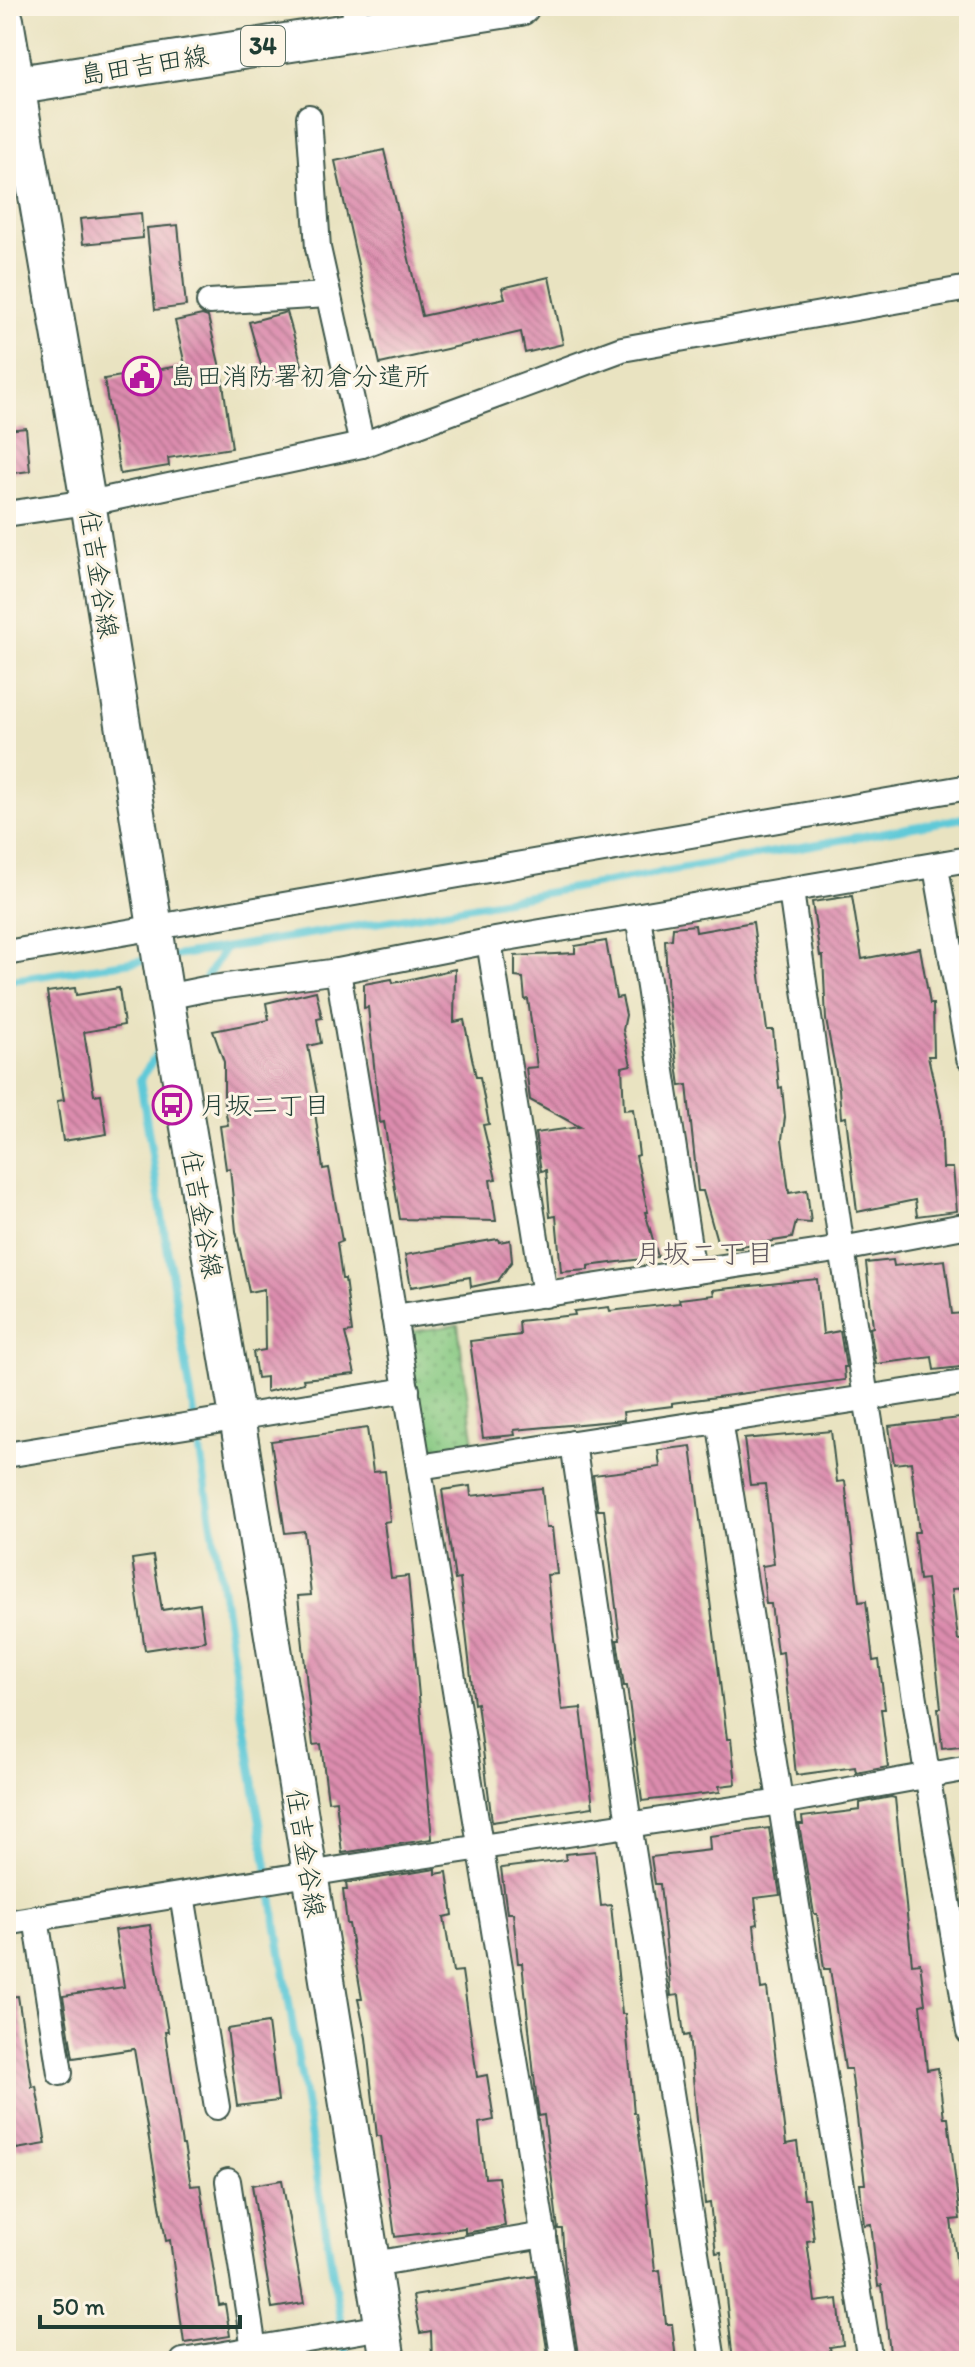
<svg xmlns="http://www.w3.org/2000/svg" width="975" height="2367" font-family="Itim,'Klee One',sans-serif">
<defs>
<pattern id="park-dots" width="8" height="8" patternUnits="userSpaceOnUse" patternTransform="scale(2)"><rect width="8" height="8" fill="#85c881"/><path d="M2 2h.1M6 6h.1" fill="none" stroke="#6ca46a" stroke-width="1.8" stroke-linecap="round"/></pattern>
<pattern id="building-back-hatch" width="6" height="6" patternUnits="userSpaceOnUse" patternTransform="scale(2)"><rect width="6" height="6" fill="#dc8cae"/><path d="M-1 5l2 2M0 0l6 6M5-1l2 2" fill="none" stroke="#b2748e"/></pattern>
</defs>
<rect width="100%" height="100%" fill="#fcf5e5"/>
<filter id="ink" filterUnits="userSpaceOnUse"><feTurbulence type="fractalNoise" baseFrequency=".0125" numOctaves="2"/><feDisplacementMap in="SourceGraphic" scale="16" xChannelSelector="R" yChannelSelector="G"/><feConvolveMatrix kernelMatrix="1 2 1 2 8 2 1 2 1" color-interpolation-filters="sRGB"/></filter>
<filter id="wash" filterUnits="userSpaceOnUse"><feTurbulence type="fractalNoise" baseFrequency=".006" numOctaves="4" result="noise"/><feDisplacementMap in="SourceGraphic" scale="32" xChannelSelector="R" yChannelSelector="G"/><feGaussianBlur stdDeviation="1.8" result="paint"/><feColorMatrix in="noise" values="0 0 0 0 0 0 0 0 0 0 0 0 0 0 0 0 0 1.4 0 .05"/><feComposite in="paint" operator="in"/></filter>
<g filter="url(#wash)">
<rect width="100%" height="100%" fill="#e9e3c1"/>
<!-- park -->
<path fill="url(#park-dots)" stroke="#52825a" stroke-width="2" d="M458,1325L475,1452L425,1458L408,1332Z"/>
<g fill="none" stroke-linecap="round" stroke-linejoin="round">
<!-- stream -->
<g stroke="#5ec9d8" stroke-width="8">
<path d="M169,957L400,919L969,817"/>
<path d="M6,981L152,959"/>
<path d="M203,983L225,948"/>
<path d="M163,1045L140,1080L347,2361"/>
</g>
</g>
<g id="blocks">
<!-- building -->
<g fill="url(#building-back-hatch)">
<path d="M384,150L422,316L505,298L502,288L549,277L563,344L525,353L521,332L380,364L335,161Z"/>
<path d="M141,213L143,238L83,244L80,219Z"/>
<path d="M178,225L186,306L155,310L147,228Z"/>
<path d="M287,312L304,372L266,383L249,322Z"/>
<path d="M202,315L208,317L222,376L232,448L168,458L169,466L120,474L104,379L185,365L175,321Z"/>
<path d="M26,428L30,471L6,474V430Z"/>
<path d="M852,896L862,959L920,948L930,1004H933L934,1056H928L941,1115L943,1168H953L957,1211L917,1216L915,1200L857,1212L846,1117L841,1118L839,1089L826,1020L823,956H820L812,902Z"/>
<path d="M753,922L767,1030H773L779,1088L782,1087L785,1117L782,1139L789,1193L807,1190L811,1223L796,1222L792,1238L741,1246L742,1248H725L717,1241L703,1191H698L687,1085L680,1086L668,998L665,940L672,939L673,927L695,925L696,932Z"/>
<path d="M606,941L616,998L622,997L626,1015L623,1030L631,1065L622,1067L624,1110L633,1109L639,1155L636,1156L648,1212H645L658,1257L588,1266V1270L561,1272L556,1216L550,1217L546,1170L541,1171L535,1133L580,1127L530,1100L526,1068L537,1067L528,999L525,1000L523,978L515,977V956L575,953V946Z"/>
<path d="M455,969L454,1022L464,1020L476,1077H480L489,1124L483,1125L496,1179L490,1180L496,1221L400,1219L384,1122L380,1123L368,1007L364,1008V984L392,979L393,983Z"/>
<path d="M75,988L76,995L119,988L124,1025L84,1032L94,1095L101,1094L107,1134L63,1141L57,1101L64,1100L47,992Z"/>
<path d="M316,991L322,1018L317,1019L321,1043L308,1046L319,1104L314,1105L323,1169L329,1168L342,1241L337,1243L342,1279H345L352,1332L345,1333L355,1374L303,1379L304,1383L266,1392V1377L257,1378L253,1352L265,1350L264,1289L249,1292L236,1231L230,1168L226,1169L220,1126L228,1125L224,1102V1062L213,1031L269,1020L266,1003Z"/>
<path d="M498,1239L499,1242L510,1240L512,1261L498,1281L471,1287L470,1277L411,1287L405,1255Z"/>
<path d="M893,1260L894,1266L945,1260L952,1314L964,1313L969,1366L934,1370L932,1357L876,1364L870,1328L873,1327L866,1263Z"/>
<path d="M817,1279L823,1334L840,1331L846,1367H844L845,1380L672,1403V1406L623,1412L624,1420L514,1430L515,1435L483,1438L470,1341L520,1335L519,1321L575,1315L574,1311L609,1307L610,1311L680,1303L679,1299L714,1295L713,1290Z"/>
<path d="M969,1417V1588L952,1589L958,1640L969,1639V1745L942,1748L938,1708H941L927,1579L919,1580L914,1532H919L911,1462L894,1464L889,1426Z"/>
<path d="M367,1428L373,1472L385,1471L390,1521L384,1522L391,1578L408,1576L432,1839L342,1853L336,1800L328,1801L321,1744L313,1745L298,1596L311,1595L304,1531L285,1533L271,1441Z"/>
<path d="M831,1431L837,1482L845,1481L859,1602L866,1601L873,1661L879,1660L885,1709H881L888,1767L856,1773L855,1767L796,1775L783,1652L777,1653L771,1604H766L762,1566L774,1564L765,1484L750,1485L744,1439Z"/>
<path d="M691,1446L727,1739H731L736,1784L719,1786L720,1792L642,1801L627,1686H624L617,1640H620L604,1510H598L593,1475L660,1467L658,1450Z"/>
<path d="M470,1486L471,1496L542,1488L546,1528H552L557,1574L547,1575L562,1710L581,1708L593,1807L492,1822L477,1703L474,1704L460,1579L455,1580L442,1490Z"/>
<path d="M153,1556L162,1610L200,1604L205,1641L145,1650L132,1559Z"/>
<path d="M891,1797L895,1798L912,1964L920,1963L925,2004L920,2005L927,2070L938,2068L944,2118H948L960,2219L951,2220L958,2276L969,2275V2361H891L882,2285L878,2286L871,2224L864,2225L860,2184H865L851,2069H845L830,1969H824L817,1914H814L799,1824H803L802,1817L860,1810V1803Z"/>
<path d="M769,1828L780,1895L755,1898L758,1924L754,1925L761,1989L767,1988L786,2144L797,2142L804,2198H809L814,2240L807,2241L815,2302L838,2299L843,2345L830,2347L832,2361H733L721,2252L716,2253L710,2203L705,2204L689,2035L684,2036L679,1995L671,1996L660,1884H655L651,1857L710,1850L709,1836Z"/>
<path d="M595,1851L601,1906L611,1905L622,2014H625L634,2113H636L646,2185L655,2271L660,2270L666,2324H672L676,2361H579L565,2271L562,2229H558L544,2115L539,2116L536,2094L522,1963H518L513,1913H507L501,1868L566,1860L565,1854Z"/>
<path d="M436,1869V1874L447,1872L453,1915L444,1917L453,1972L462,1971L477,2077L487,2075L494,2120L479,2123L485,2178L498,2177L505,2226L465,2233V2228L395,2237L381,2136H377L366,2038L358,1999H362L349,1924H347L343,1890H347L346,1883Z"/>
<path d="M150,1925L168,2032H165L182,2145H184L191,2186L200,2185L219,2305L225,2304L230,2336L184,2343L170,2240L166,2241L134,2049L73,2058L63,1996L124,1987L115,1930Z"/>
<path d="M18,1996L32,2087L36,2086L46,2144L16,2149L6,2084V1997Z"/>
<path d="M268,2023L278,2101L237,2106L227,2029Z"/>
<path d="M282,2180L304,2303L272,2308L252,2185Z"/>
<path d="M535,2276L549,2361H432L431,2331L420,2333L413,2296Z"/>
</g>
</g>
</g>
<g filter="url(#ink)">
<use href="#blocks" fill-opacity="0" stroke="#3d5649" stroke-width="2"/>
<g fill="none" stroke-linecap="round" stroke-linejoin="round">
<!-- street casing -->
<g stroke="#3d5649" stroke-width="28">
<g id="street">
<path d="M354,6L357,32"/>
<path d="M309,117L318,248L362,445"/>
<path d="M209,302L328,295"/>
<path d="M6,514L108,499L362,445L622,349L969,288"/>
<path d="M936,867L969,1058"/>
<path d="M791,891L842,1249L969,2032"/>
<path d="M638,916L693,1272"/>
<path d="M489,941L545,1295"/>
<path d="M6,953L969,787"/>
<path d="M338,971L564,2361"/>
<path d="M166,997L205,989L338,971L489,941L969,859"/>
<path d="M394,1317L842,1249L969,1225"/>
<path d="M719,1420L870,2361"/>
<path d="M573,1443L629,1824L713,2361"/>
<path d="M6,1455L407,1390"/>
<path d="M419,1467L969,1382"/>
<path d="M182,1895L217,2107"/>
<path d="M36,1918L60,2073"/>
<path d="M6,1923L395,1860L781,1802L969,1768"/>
<path d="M228,2181L254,2349"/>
<path d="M373,2264L544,2235"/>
<path d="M183,2361L383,2327"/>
</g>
</g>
<!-- secondary casing -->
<g stroke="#3d5649" stroke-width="38">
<path id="secondary" d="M6,20L88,502L166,997L237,1417L388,2361"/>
</g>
<!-- primary casing -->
<g stroke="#3d5649" stroke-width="42">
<path id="primary" d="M6,87L520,6"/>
</g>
<!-- street -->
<use href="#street" stroke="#fff" stroke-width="24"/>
<!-- secondary -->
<use href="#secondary" stroke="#fff" stroke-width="34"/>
<!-- primary -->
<use href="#primary" stroke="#fff" stroke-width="38"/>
</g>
</g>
<!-- icons -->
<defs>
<g id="civic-ring" transform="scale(2)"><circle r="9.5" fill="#fcf5e5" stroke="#b5179e" stroke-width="1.5"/><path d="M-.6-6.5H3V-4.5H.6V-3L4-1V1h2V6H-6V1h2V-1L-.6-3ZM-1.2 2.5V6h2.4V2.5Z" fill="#b5179e"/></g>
<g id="bus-ring" transform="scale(2)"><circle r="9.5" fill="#fcf5e5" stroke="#b5179e" stroke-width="1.5"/><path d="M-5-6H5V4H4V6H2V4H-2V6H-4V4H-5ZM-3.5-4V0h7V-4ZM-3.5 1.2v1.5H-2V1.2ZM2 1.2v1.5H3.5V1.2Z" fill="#b5179e"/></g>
</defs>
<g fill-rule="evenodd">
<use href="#civic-ring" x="142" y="376"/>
<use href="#bus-ring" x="172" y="1105"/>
</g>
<g text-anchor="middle" stroke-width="6" stroke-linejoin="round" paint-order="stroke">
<!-- shield labels -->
<rect fill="#fcf5e5" stroke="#617469" stroke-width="2" x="241" y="26" width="44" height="40" rx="6"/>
<g font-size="24" font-weight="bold" fill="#1f3d34">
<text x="263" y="54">34</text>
</g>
<!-- street labels -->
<g font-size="26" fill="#1f3d34" stroke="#fcf5e5">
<text transform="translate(144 65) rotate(-9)" y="9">島田吉田線</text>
<text transform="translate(99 574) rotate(81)" y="9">住吉金谷線</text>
<text transform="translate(202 1214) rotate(80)" y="9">住吉金谷線</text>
<text transform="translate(306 1853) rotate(81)" y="9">住吉金谷線</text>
</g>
<!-- poi labels -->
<g font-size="26" fill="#1f3d34" stroke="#fcf5e5" text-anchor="start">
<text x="170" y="385">島田消防署初倉分遣所</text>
<text x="200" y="1114">月坂二丁目</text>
</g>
<!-- neighbourhood labels -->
<g font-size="28" fill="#61595f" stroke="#fcf5e5">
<text x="704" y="1263">月坂二丁目</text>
</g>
</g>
<!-- margin -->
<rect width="975" height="2367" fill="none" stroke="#fcf5e5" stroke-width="32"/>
<!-- scale -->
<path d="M40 2315v12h200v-12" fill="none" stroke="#1f3d34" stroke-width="4"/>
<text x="52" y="2315" font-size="24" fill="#1f3d34" stroke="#fcf5e5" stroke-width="6" paint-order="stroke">50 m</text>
</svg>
